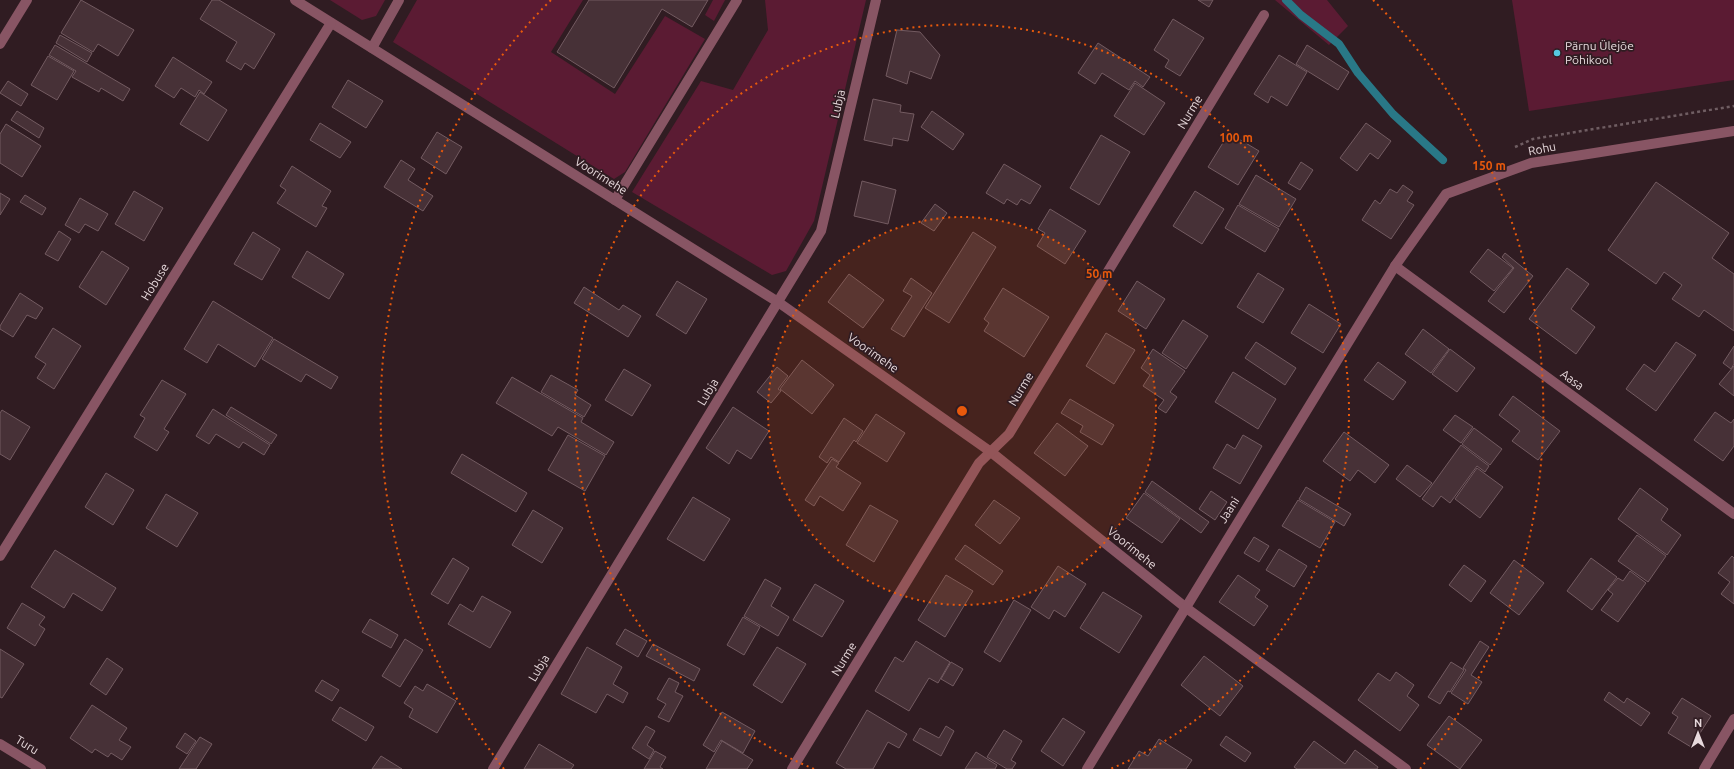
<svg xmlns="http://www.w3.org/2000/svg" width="1734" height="769" font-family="Ubuntu,sans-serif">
<rect width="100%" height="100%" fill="#301c22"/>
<!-- green -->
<g fill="#5b1b33">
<path d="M330,0H385L376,16L362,20Z"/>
<path d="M417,0H583L551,52L615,94L665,16L705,39L625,172L614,179L393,42Z"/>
<path d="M713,0H725L714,21L705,15Z"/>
<path d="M765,0H866L814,221L786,271L772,275L632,192L701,81L733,90L768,30Z"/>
<path d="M1275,0H1327L1348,26L1329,45Z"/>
<path d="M1512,0H1734V80L1529,111Z"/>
</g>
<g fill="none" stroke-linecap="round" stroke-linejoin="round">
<!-- stream -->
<path stroke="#297887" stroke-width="8" d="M1286,0L1301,15L1339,44L1358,73L1393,114L1443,160"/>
</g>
<!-- building -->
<g fill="#473137" stroke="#735b61">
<path d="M81,0L134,30L118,56L98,44L93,52L61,33Z"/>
<path d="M212,0H219L275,34L254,69L245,63L241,70L226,61L237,42L200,19Z"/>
<path d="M589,0H708L692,27L662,9L614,88L557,52Z"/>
<path d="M1198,0H1213L1209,7Z"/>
<path d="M1173,19L1204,38L1180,76L1165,67L1169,60L1154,50Z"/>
<path d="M897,30L920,32L940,55L931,79L910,71L907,84L886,76Z"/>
<path d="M60,35L92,53L87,62L56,43Z"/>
<path d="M1098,43L1150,77L1143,87L1135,81L1129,90L1102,73L1095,84L1078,73Z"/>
<path d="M55,45L130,89L123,101L101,88L99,92L72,77L76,71L49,55Z"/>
<path d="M1307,45L1349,72L1338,90L1296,64Z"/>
<path d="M1279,55L1307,72L1287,106L1271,96L1268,103L1254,94Z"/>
<path d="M48,56L74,71L57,100L31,85Z"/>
<path d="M173,57L212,82L204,94L199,90L195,97L181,88L174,98L155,86Z"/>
<path d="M348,80L383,101L366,128L332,107Z"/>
<path d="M8,81L28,94L21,106L0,93Z"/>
<path d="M1135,83L1165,103L1144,135L1114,116Z"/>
<path d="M200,92L227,110L208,141L180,124Z"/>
<path d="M873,99L901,105L900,112L914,114L908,141L893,138L892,146L864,140Z"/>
<path d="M17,111L44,128L39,138L11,120Z"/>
<path d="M932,111L964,134L953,150L921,127Z"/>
<path d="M320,123L351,142L340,158L310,140Z"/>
<path d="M1366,123L1391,141L1378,159L1370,153L1357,171L1340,158Z"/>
<path d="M6,124L41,146L22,177L0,163V134Z"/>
<path d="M437,132L462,147L446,174L421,158Z"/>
<path d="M1229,133L1259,151L1238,185L1208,167Z"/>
<path d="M1101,135L1130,152L1099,205L1070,188Z"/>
<path d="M401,160L415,169L408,180L433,196L423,211L384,187Z"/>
<path d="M1301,162L1313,170L1300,190L1288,183Z"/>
<path d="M1004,164L1041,186L1030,204L1021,199L1017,205L1007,199L1004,204L986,193Z"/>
<path d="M292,166L331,191L322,206L327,208L316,227L277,203L286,190L280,186Z"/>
<path d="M1256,175L1296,199L1279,227L1239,204Z"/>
<path d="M862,181L896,190L888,224L854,216Z"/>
<path d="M1656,182L1729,233L1712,258L1734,274V331L1704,310L1699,317L1672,299L1682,285L1664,272L1656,284L1608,250Z"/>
<path d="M1403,185L1413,192L1407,201L1414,205L1391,239L1362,220L1375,200L1380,204L1390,189L1397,193Z"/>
<path d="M134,191L163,208L144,241L115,224Z"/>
<path d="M1195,191L1224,209L1202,244L1173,226Z"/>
<path d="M0,193L10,199L0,215Z"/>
<path d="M25,195L46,208L42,215L20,202Z"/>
<path d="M80,198L108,214L98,231L85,224L79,233L65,225Z"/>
<path d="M935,204L947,213L934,231L921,223Z"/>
<path d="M1238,205L1279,229L1265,252L1225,228Z"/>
<path d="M1050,209L1086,231L1065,264L1037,246L1045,233L1038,229Z"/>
<path d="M59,231L71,239L58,261L45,254Z"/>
<path d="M253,232L280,249L262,280L234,264Z"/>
<path d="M973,232L996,247L949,323L925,308Z"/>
<path d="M1488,249L1513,268L1494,291L1470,272Z"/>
<path d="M102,251L129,268L106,305L79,287Z"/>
<path d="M307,251L344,274L329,299L292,277Z"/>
<path d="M1505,253L1533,276L1504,313L1488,301L1514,268L1502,257Z"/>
<path d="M1567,268L1589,284L1571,309L1595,327L1576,354L1529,319Z"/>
<path d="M1258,273L1284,289L1263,323L1237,307Z"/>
<path d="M849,274L884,300L863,328L828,302Z"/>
<path d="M911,278L932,293L904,337L891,329L912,296L903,291Z"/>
<path d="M677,281L707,299L686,334L656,315Z"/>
<path d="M1137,281L1165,299L1146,329L1118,311Z"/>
<path d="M584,287L619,310L623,305L641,316L628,337L574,303Z"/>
<path d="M1003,288L1049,317L1024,357L984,331L989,323L984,319Z"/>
<path d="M20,293L43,308L36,319L27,315L13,337L0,329V326Z"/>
<path d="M213,301L273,338L255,367L218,344L207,363L184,349Z"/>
<path d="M1309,304L1341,324L1323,353L1291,333Z"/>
<path d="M1183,320L1208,336L1186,369L1162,353Z"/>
<path d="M53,328L81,346L54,389L37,378L46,364L35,357Z"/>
<path d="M1423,329L1449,349L1431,373L1405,354Z"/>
<path d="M1106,333L1135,350L1114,384L1086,366Z"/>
<path d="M274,339L338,377L331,389L306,374L301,382L262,359Z"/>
<path d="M1256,342L1296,368L1285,385L1245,358Z"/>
<path d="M1676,342L1696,355L1656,411L1626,389L1644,364L1655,372Z"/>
<path d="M1734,346V364L1731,369L1723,363Z"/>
<path d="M1153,349L1185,371L1170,392L1177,397L1166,413L1158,408L1164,400L1143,386L1150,375L1141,368Z"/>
<path d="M1450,349L1475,368L1457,392L1432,374Z"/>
<path d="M802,360L834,385L812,414L780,389Z"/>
<path d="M1378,362L1406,382L1393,400L1364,380Z"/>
<path d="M1734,366V396L1719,384Z"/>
<path d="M777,367L788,376L778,389L781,391L771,403L757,392Z"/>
<path d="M624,369L651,385L632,416L605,400Z"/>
<path d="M1233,372L1276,399L1258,429L1215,402Z"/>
<path d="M551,375L578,390L575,395L591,405L584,417L541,392Z"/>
<path d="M512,377L583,418L581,422L614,442L606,455L558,427L552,436L496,403Z"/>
<path d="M162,380L186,394L164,429L169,432L157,451L134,437L145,418L140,415Z"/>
<path d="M1513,396L1560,431L1538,460L1512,441L1520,431L1499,415Z"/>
<path d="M1070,399L1114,425L1102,445L1080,432L1083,426L1061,413Z"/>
<path d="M231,407L277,435L271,444L226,415Z"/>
<path d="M733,407L769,431L751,459L737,450L729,464L706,448Z"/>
<path d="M213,409L270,445L264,455L243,442L239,448L216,434L209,444L196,436Z"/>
<path d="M2,410L30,427L10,460L0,454V413Z"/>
<path d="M1715,412L1731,423L1734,419V446L1723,461L1694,440Z"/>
<path d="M876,414L905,433L887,462L857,443Z"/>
<path d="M1455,415L1473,427L1461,443L1443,430Z"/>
<path d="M844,418L863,431L856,442L854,440L839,462L831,457L827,463L819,457Z"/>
<path d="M1057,423L1088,446L1065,476L1034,453Z"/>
<path d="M1474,428L1502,449L1490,465L1462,444Z"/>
<path d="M1344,432L1389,465L1375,483L1358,470L1350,481L1323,461Z"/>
<path d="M568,435L605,456L585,491L548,470Z"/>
<path d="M1243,435L1262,446L1240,484L1213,468L1227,444L1235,449Z"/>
<path d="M1461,445L1489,466L1485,472L1477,466L1450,503L1441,496L1433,507L1422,499Z"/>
<path d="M462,454L527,493L516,512L451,473Z"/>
<path d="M832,459L839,463L836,467L861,483L843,511L820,496L814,506L805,500Z"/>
<path d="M1407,465L1432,483L1420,497L1396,479Z"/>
<path d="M1477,468L1503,487L1480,518L1455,499Z"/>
<path d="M106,473L134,490L113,525L85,507Z"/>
<path d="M1152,481L1209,522L1201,533L1145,492Z"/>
<path d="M1306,487L1351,514L1344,526L1299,499Z"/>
<path d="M1640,488L1668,509L1661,520L1681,535L1667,555L1618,519Z"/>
<path d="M1211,491L1227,502L1215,520L1199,509Z"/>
<path d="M1144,493L1180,519L1162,543L1126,518Z"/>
<path d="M166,494L198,513L177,547L146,528Z"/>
<path d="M693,497L730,519L704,561L667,539Z"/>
<path d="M994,500L1020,518L1000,544L975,525Z"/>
<path d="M1298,500L1335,522L1320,548L1282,526Z"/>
<path d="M870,505L898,521L874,562L846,545Z"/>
<path d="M533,510L563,528L542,563L512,545Z"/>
<path d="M1637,535L1666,556L1648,582L1618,561Z"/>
<path d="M1254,537L1269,546L1259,562L1244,553Z"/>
<path d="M965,545L1003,571L993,585L955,559Z"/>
<path d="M1279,549L1307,566L1294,587L1266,570Z"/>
<path d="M55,550L116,588L102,611L73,593L64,608L31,587Z"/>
<path d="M1732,556L1734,558V604L1721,594L1730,582L1718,573Z"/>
<path d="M453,558L469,568L448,604L431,594Z"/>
<path d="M1591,558L1617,577L1592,610L1567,591Z"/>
<path d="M1514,560L1544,583L1519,615L1490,593Z"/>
<path d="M1464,565L1486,581L1471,602L1449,585Z"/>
<path d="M1058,566L1086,584L1065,617L1054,610L1049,619L1031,607Z"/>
<path d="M1630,571L1646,583L1618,622L1601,610L1613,594L1608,590L1618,578L1623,581Z"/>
<path d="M946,575L973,591L945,637L918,620Z"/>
<path d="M1238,575L1260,590L1255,597L1268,606L1254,626L1219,602Z"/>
<path d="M765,579L781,588L771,606L789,617L778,636L744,616Z"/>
<path d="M815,584L844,601L822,637L793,620Z"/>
<path d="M1103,592L1142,616L1119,653L1080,628Z"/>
<path d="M482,596L511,612L490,648L448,624L460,604L473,612Z"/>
<path d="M1014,600L1031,610L1000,662L984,652Z"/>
<path d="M22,603L45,617L39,625L45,629L35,646L7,628Z"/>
<path d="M743,617L760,627L744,655L727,645Z"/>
<path d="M370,619L398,635L391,648L362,632Z"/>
<path d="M625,629L647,641L638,657L616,644Z"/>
<path d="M405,639L423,650L400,687L382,676Z"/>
<path d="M916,641L950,662L938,683L929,678L909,711L875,691L895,657L903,662Z"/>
<path d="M1480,641L1489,647L1471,675L1482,682L1468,704L1451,693L1466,670L1463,668Z"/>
<path d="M653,644L700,669L694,681L646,656Z"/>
<path d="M587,647L622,667L613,684L628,693L623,703L607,694L596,713L561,694Z"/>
<path d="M777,647L806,664L782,703L753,685Z"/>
<path d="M0,649L24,664L2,698L0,697Z"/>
<path d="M1204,656L1243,686L1220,716L1181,685Z"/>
<path d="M107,658L123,669L106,695L90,684Z"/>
<path d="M951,662L963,669L953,686L941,679Z"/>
<path d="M1451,662L1464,670L1450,692L1448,691L1440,704L1428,697Z"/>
<path d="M1396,672L1414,685L1407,696L1419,705L1400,731L1358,700L1378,673L1390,681Z"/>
<path d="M669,678L679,683L675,692L683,696L669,722L658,717L666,704L657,699Z"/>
<path d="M322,680L339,690L332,701L315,691Z"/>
<path d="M427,684L456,701L437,733L409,717L413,709L404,703L415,686L423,691Z"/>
<path d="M1609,692L1624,703L1627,698L1650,713L1641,726L1604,700Z"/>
<path d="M1682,698L1711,716L1691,747L1668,733L1678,717L1672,713Z"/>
<path d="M92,705L127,728L119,740L131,747L122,760L111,753L108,757L95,749L92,753L70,738Z"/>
<path d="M340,707L374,727L366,741L332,720Z"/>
<path d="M867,710L907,734L899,748L888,742L873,769H846L836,763Z"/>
<path d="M722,712L755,731L743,753L721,740L714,752L703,745Z"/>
<path d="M1449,716L1482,740L1460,769L1427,745Z"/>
<path d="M1063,718L1085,732L1063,766L1041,751Z"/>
<path d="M646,726L655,731L647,745L654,750L649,759L632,748Z"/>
<path d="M946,726L954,731L941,756L913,740L920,728L939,738Z"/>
<path d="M1004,730L1022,741L1011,760L1016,763L1012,769H1007L987,757Z"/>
<path d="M185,733L196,741L187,754L176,747Z"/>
<path d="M1226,736L1251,753L1245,762L1220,745Z"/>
<path d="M200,737L212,744L196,769H179Z"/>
<path d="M1159,739L1192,760L1186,769H1128L1139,751L1148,756Z"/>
<path d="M722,741L753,760L747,769H706Z"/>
<path d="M1314,741L1345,764L1355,750L1378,767L1377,769H1297L1294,767Z"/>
<path d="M539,744L574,765L571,769H524Z"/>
<path d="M655,751L666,757L660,767L663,769H644Z"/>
<path d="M976,752L997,765L995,769H965Z"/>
<path d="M381,756L402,769H372Z"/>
</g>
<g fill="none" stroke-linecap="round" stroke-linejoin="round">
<!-- path -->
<path stroke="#6f5d62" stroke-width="2.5" stroke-dasharray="3 3" stroke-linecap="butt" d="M1515,147L1533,139L1734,106"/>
<!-- service -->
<g stroke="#885564" stroke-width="10">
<path d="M372,48L399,0"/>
<path d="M615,200L737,0"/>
</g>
<!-- minor -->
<g stroke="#885564" stroke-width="10">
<path d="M295,0L778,302L991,452L1185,607L1406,769"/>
<path d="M0,44L27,0"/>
<path d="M1395,266L1734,514"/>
<path d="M0,556L331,23"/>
<path d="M0,744L41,769"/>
<path d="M493,769L821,231L876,0"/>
<path d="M792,769L979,463L1009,434L1264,15"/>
<path d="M1087,769L1395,266L1446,194L1531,163L1734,131"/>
<path d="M1704,769L1734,719"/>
</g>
</g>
<!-- distance rings -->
<circle cx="962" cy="411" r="194" fill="#e8590c" fill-opacity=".12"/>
<g fill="none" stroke="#e8590c" stroke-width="2" stroke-dasharray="2 4">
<circle cx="962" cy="411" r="194"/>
<path d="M814 769A387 387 0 1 1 1110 769"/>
<path d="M504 769A581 581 0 0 1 551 0M1373 0A581 581 0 0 1 1420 769"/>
</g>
<!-- markers -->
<circle fill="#56c9e1" stroke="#301c22" stroke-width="1.5" cx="1557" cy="53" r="4"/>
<g text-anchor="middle" stroke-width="3.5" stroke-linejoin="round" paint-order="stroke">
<!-- poi labels -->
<g font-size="12" fill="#e7d9dc" stroke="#301c22" text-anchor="start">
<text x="1565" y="50">Pärnu Ülejõe<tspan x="1565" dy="14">Põhikool</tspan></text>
</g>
<!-- street labels -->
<g font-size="12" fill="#e7d9dc" stroke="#301c22">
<text transform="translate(838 104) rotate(-77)" y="4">Lubja</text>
<text transform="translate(1190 112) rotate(-59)" y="4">Nurme</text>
<text transform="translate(1542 149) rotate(-11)" y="4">Rohu</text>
<text transform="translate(601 176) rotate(32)" y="4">Voorimehe</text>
<text transform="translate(155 282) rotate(-58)" y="4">Hobuse</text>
<text transform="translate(873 353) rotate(35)" y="4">Voorimehe</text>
<text transform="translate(1572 380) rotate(36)" y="4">Aasa</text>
<text transform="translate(1021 389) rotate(-59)" y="4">Nurme</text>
<text transform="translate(708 392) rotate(-59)" y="4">Lubja</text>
<text transform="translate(1229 510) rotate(-58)" y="4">Jaani</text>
<text transform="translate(1132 548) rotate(39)" y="4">Voorimehe</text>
<text transform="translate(844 659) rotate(-59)" y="4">Nurme</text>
<text transform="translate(539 668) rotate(-59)" y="4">Lubja</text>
<text transform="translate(27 745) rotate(31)" y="4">Turu</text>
</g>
</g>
<circle cx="962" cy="411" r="6" fill="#e8590c" stroke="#301c22" stroke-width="2"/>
<g font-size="12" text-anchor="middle" font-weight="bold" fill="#e8590c" stroke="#301c22" stroke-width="3.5" stroke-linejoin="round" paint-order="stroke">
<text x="1236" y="142">100 m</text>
<text x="1489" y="170">150 m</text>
<text x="1099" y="278">50 m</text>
</g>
<!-- north arrow -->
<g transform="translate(1698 733)" stroke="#301c22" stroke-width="3" paint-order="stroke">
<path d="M0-3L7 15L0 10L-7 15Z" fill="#e7d9dc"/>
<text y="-6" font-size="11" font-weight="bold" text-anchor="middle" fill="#e7d9dc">N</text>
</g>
</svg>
